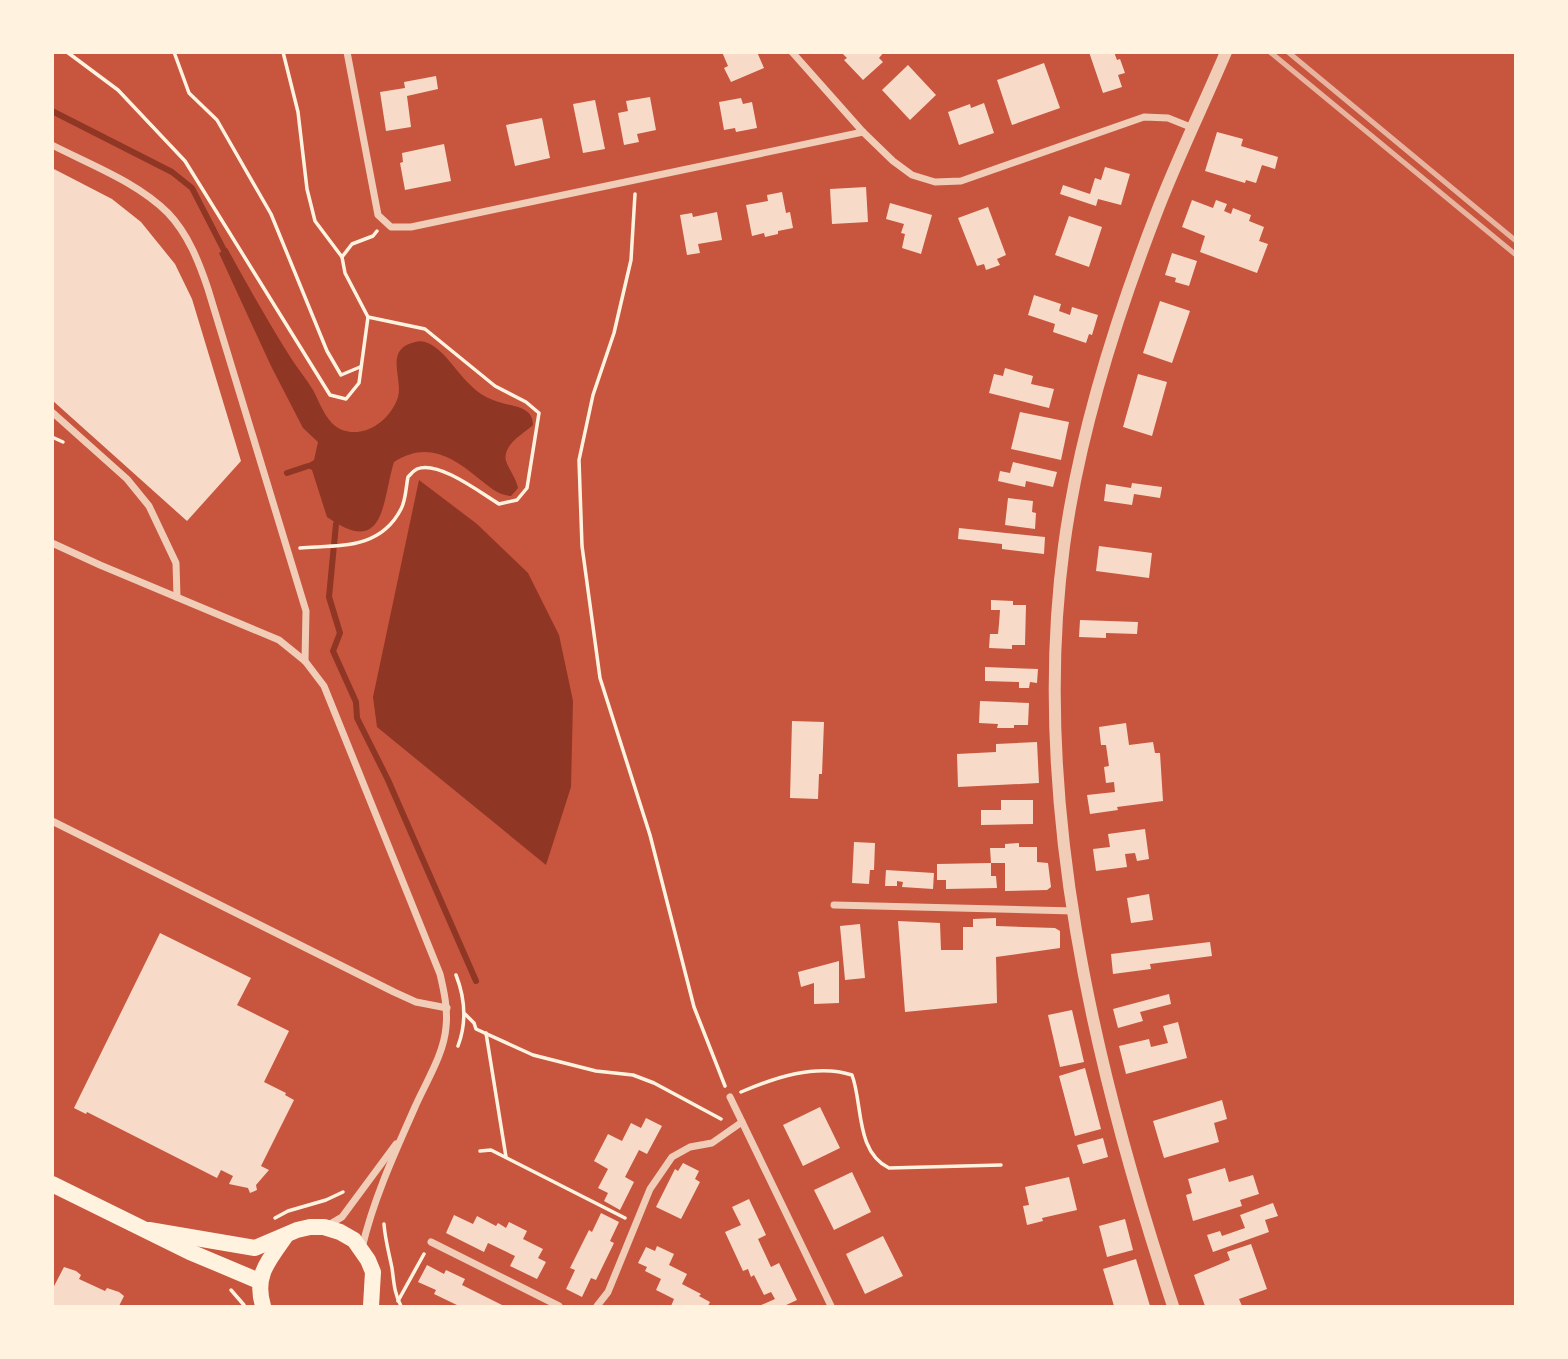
<svg xmlns="http://www.w3.org/2000/svg" width="1568" height="1359" font-family="'Roboto Serif',serif">
<rect width="100%" height="100%" fill="#c8553d"/>
<!-- water -->
<g fill="#8f3625">
<path d="M227,248C247,284 267,320 289,355C296,367 306,378 313,390C320,403 326,422 340,429C364,440 391,420 398,397C403,380 386,353 409,344C414,342 420,340 425,342C450,350 461,388 493,400C508,407 533,404 533,425C523,434 502,445 506,461C509,470 516,478 518,488L511,496C497,495 489,486 478,478C452,456 426,441 394,462C382,500 386,559 327,517L312,470L308,468L309,463L314,460L318,442L303,428L271,366L219,253Z"/>
<path d="M419,480L477,524L528,573L559,635L573,701L571,787L546,865L377,727L373,697Z"/>
</g>
<g fill="none" stroke-linecap="round" stroke-linejoin="round">
<!-- stream -->
<g stroke="#8f3625" stroke-width="6">
<path d="M52,111L172,172L192,188L227,256"/>
<path d="M287,473L308,466"/>
<path d="M336,524L329,597L340,633L333,651L356,702L357,718L388,780L476,981"/>
</g>
</g>
<!-- building -->
<g fill="#f7dbc8">
<path d="M722,52H757L764,68L731,82L724,68L728,66Z"/>
<path d="M841,52H884L879,58L883,62L863,80L844,60L847,58Z"/>
<path d="M1089,52H1114L1117,60L1120,59L1125,73L1118,75L1122,87L1103,93Z"/>
<path d="M1044,63L1060,108L1012,125L997,80Z"/>
<path d="M908,65L936,95L910,120L882,90Z"/>
<path d="M436,76L438,89L407,96L411,127L386,131L380,92L405,88L404,82Z"/>
<path d="M650,97L656,130L637,134L639,142L624,145L618,113L628,111L626,101Z"/>
<path d="M741,98L743,104L752,102L757,128L736,132L735,128L724,130L719,102Z"/>
<path d="M595,100L605,149L583,153L573,104Z"/>
<path d="M984,103L994,133L959,145L948,112L970,104L971,108Z"/>
<path d="M542,118L550,158L515,166L506,125Z"/>
<path d="M1217,132L1243,139L1241,146L1278,157L1275,169L1262,165L1256,183L1246,180L1245,183L1205,171Z"/>
<path d="M444,144L451,181L405,190L400,163L403,162L402,153Z"/>
<path d="M1105,167L1130,174L1121,205L1098,199L1096,206L1060,194L1063,185L1090,194L1095,178L1101,180Z"/>
<path d="M52,168L112,199L141,222L175,264L192,299L241,461L187,521L52,400Z"/>
<path d="M866,187L868,222L832,224L830,189Z"/>
<path d="M782,192L786,213L790,212L793,228L778,231V234L765,237L764,233L752,236L746,205L768,201L767,195Z"/>
<path d="M1192,200L1213,208L1216,200L1227,204L1224,211L1231,214L1233,208L1251,215L1249,221L1264,227L1259,241L1268,244L1257,273L1200,252L1205,236L1182,227Z"/>
<path d="M890,203L932,215L921,254L902,248L905,234L901,233L904,224L886,219Z"/>
<path d="M988,207L1006,255L997,259L1000,265L986,270L984,264L977,266L958,218Z"/>
<path d="M717,212L722,240L698,244L700,253L687,255L680,215L692,213L693,217Z"/>
<path d="M1069,216L1102,227L1089,267L1055,255Z"/>
<path d="M1172,253L1197,261L1189,286L1175,282L1176,278L1165,275Z"/>
<path d="M1034,295L1061,304L1059,311L1070,315L1072,307L1098,315L1092,335L1089,334L1086,343L1053,332L1055,324L1028,315Z"/>
<path d="M1160,301L1190,311L1172,363L1143,353Z"/>
<path d="M1005,368L1033,376L1031,384L1054,389L1049,408L989,393L994,374L1003,376Z"/>
<path d="M1138,374L1167,382L1152,436L1123,427Z"/>
<path d="M1020,412L1069,422L1061,460L1011,449Z"/>
<path d="M1013,462L1057,472L1053,487L1026,481L1025,487L998,481L1000,471L1010,473Z"/>
<path d="M1132,483L1162,487L1160,498L1134,494L1132,505L1104,501L1106,484L1131,488Z"/>
<path d="M1008,498L1033,501L1032,512L1036,513L1035,529L1005,525Z"/>
<path d="M959,528L1045,537L1044,554L1002,549V544L958,539Z"/>
<path d="M1099,546L1152,553L1149,578L1096,571Z"/>
<path d="M991,600L1013,601V605H1026L1025,645H1012V649L989,648L990,634H998L999,624L1000,610H991Z"/>
<path d="M1080,620L1138,622L1137,634L1106,633V638L1079,637Z"/>
<path d="M985,667L1038,669L1037,683L1030,682L1029,688H1019V682L985,681Z"/>
<path d="M980,701L1029,703L1028,725H1014V728H997L998,724L979,723Z"/>
<path d="M792,721L824,722L822,774H819L818,799L790,798Z"/>
<path d="M1126,723L1129,745L1153,742L1155,753H1160L1163,801L1117,807L1118,810L1090,814L1087,795L1115,792L1114,782L1106,783L1104,767L1109,766L1106,745H1101L1099,727Z"/>
<path d="M1037,742L1039,783L958,787L957,754L996,752V744Z"/>
<path d="M1001,800H1033V824L981,825V810H1001Z"/>
<path d="M1145,829L1149,859L1137,861L1135,853L1125,854L1127,867L1096,871L1093,849L1110,847L1108,834Z"/>
<path d="M854,842L875,843L874,870H870L869,884L852,883Z"/>
<path d="M1019,843V847H1037V862L1048,863L1051,887L1047,890L1005,891V863H991V876H996L997,888L946,889V880H937V864L991,863L990,848H1005V844Z"/>
<path d="M886,870L934,873L933,889L902,887L903,882L897,881V886H885Z"/>
<path d="M1149,894L1153,920L1131,923L1127,898Z"/>
<path d="M996,918V926L1055,928L1060,931V948L996,957L997,1003L905,1012L898,921L940,923L941,950H963V927H973V919Z"/>
<path d="M860,924L865,978L845,980L840,926Z"/>
<path d="M160,933L251,978L237,1005L289,1031L264,1082L286,1093L285,1095L294,1100L261,1166L269,1170L256,1185L257,1190L250,1193L248,1188L229,1184L233,1176L221,1170L217,1178L87,1112L86,1114L74,1108Z"/>
<path d="M1210,942L1212,956L1150,964L1151,969L1113,974L1111,954Z"/>
<path d="M839,961V1003L814,1004V983L801,987L798,972Z"/>
<path d="M1169,994L1171,1004L1140,1012L1143,1021L1118,1028L1113,1009Z"/>
<path d="M1072,1010L1084,1062L1060,1067L1048,1015Z"/>
<path d="M1178,1022L1187,1058L1126,1074L1119,1046L1149,1039L1151,1047L1168,1043L1163,1026Z"/>
<path d="M1085,1068L1101,1129L1075,1136L1059,1076Z"/>
<path d="M1222,1100L1227,1119L1214,1123L1219,1142L1164,1158L1153,1121Z"/>
<path d="M820,1107L840,1148L803,1166L783,1125Z"/>
<path d="M646,1118L662,1126L647,1154L639,1150L625,1177L634,1182L620,1210L604,1201L608,1193L598,1188L608,1169L594,1161L608,1134L622,1141L631,1123L641,1128Z"/>
<path d="M1103,1138L1108,1157L1083,1164L1077,1145Z"/>
<path d="M683,1163L699,1171L695,1179L700,1182L681,1219L656,1207L675,1169L678,1171Z"/>
<path d="M1225,1168L1229,1182L1253,1175L1259,1194L1240,1200L1242,1206L1193,1221L1186,1195L1192,1193L1188,1179Z"/>
<path d="M852,1172L871,1212L834,1230L814,1190Z"/>
<path d="M1069,1177L1077,1210L1042,1218L1043,1221L1027,1225L1023,1206L1029,1205L1025,1187Z"/>
<path d="M749,1199L766,1235L758,1239L771,1267L779,1263L797,1300L784,1306H759L775,1299L771,1292L764,1295L754,1275L751,1277L748,1269L743,1271L725,1232L741,1225L732,1207Z"/>
<path d="M1273,1203L1278,1216L1265,1220L1269,1232L1213,1252L1207,1235L1220,1231L1222,1236L1245,1228L1240,1215Z"/>
<path d="M601,1213L619,1222L610,1241L614,1243L596,1280L591,1278L582,1297L566,1289L575,1270L570,1268L589,1230L592,1232Z"/>
<path d="M454,1215L473,1224L477,1216L496,1226L498,1223L506,1228L509,1222L527,1231L523,1239L543,1249L538,1258L546,1262L537,1279L510,1266L515,1256L488,1243L484,1252L446,1233Z"/>
<path d="M1125,1219L1133,1250L1107,1257L1099,1226Z"/>
<path d="M883,1236L903,1276L865,1294L846,1254Z"/>
<path d="M1251,1244L1267,1289L1239,1299L1242,1306H1205L1194,1275L1230,1260L1227,1252Z"/>
<path d="M657,1246L674,1254L669,1265L687,1274L682,1284L701,1294L699,1296L710,1302L708,1306H671L674,1299L656,1290L661,1279L645,1271L647,1267L638,1263L646,1247L655,1251Z"/>
<path d="M1136,1259L1150,1306H1114L1103,1269Z"/>
<path d="M427,1265L444,1274L446,1270L465,1279L462,1285L504,1306H459L434,1294L436,1290L418,1282Z"/>
<path d="M64,1267L76,1271L81,1275L79,1279L105,1291L107,1288L119,1292L124,1296L119,1306H52V1290Z"/>
</g>
<g fill="none" stroke-linecap="round" stroke-linejoin="round">
<!-- path -->
<g stroke="#fff3e0" stroke-width="3.5">
<path d="M67,52L118,90L185,161L330,395L346,399L359,383L368,317L345,273L342,257L352,244L373,236L377,231"/>
<path d="M174,52L189,93L217,120L271,214L327,351L341,375L360,367"/>
<path d="M283,52L298,112L307,189L315,221L342,257"/>
<path d="M635,194L631,260L614,333L593,395L579,460L582,546L600,678L650,835L694,1007L725,1086"/>
<path d="M52,437L63,442"/>
<path d="M300,548C339,545 380,550 401,509C406,500 406,486 408,477C411,474 413,471 417,469C438,460 481,493 499,504L517,500L527,488L539,413L526,402L495,386L425,329L368,317"/>
<path d="M456,975C465,998 467,1022 458,1046"/>
<path d="M465,1014L474,1023L476,1029L533,1055L596,1071L633,1075L654,1083L721,1119"/>
<path d="M486,1033L506,1157"/>
<path d="M741,1092C774,1078 816,1063 852,1075C863,1104 855,1151 889,1168L1001,1165"/>
<path d="M480,1151L491,1150L625,1218"/>
<path d="M275,1218L288,1211L326,1200L343,1192"/>
<path d="M384,1224C385,1239 389,1253 392,1268C394,1282 394,1293 401,1306"/>
<path d="M231,1290L244,1305"/>
<path d="M398,1301L424,1254"/>
</g>
<!-- minor -->
<g stroke="#f1ccb7" stroke-width="7">
<path d="M347,52L378,215L391,227H411L863,132"/>
<path d="M792,52L863,132L893,161L912,175L935,182L961,181L1144,117L1168,118L1193,128"/>
<path d="M52,145C91,165 137,182 168,213C188,234 199,262 208,289L306,611L305,661"/>
<path d="M52,412L127,479L149,506L176,563L177,597"/>
<path d="M52,543L100,565L279,640L305,661L324,686L440,974C444,991 448,1009 446,1027C444,1054 426,1082 415,1107C395,1152 373,1200 362,1248"/>
<path d="M52,821L394,992L416,1002L447,1008"/>
<path d="M834,905L1074,911"/>
<path d="M730,1097L831,1306"/>
<path d="M325,1227L342,1217L396,1144"/>
<path d="M431,1242L559,1306"/>
<path d="M597,1306L608,1292L650,1189L672,1157L690,1147L712,1143L742,1122"/>
</g>
<!-- tertiary -->
<path stroke="#f1ccb7" stroke-width="12" d="M1173,1306C1094,1068 1030,798 1064,546C1079,434 1116,318 1156,214C1177,159 1203,106 1226,52"/>
<!-- primary -->
<g stroke="#fff3e0" stroke-width="16">
<path d="M52,1184L190,1252L259,1281"/>
<path d="M149,1230L255,1248L297,1230L310,1227H324L340,1232L354,1240L368,1260L373,1272L371,1306"/>
<path d="M263,1306C254,1276 268,1261 285,1237"/>
</g>
<!-- rail -->
<g stroke="#e9b49f" stroke-width="5">
<path d="M1270,52L1516,255"/>
<path d="M1288,52L1516,241"/>
</g>
</g>
<!-- border -->
<rect width="1568" height="1359" fill="none" stroke="#fff3e0" stroke-width="108"/>
</svg>
